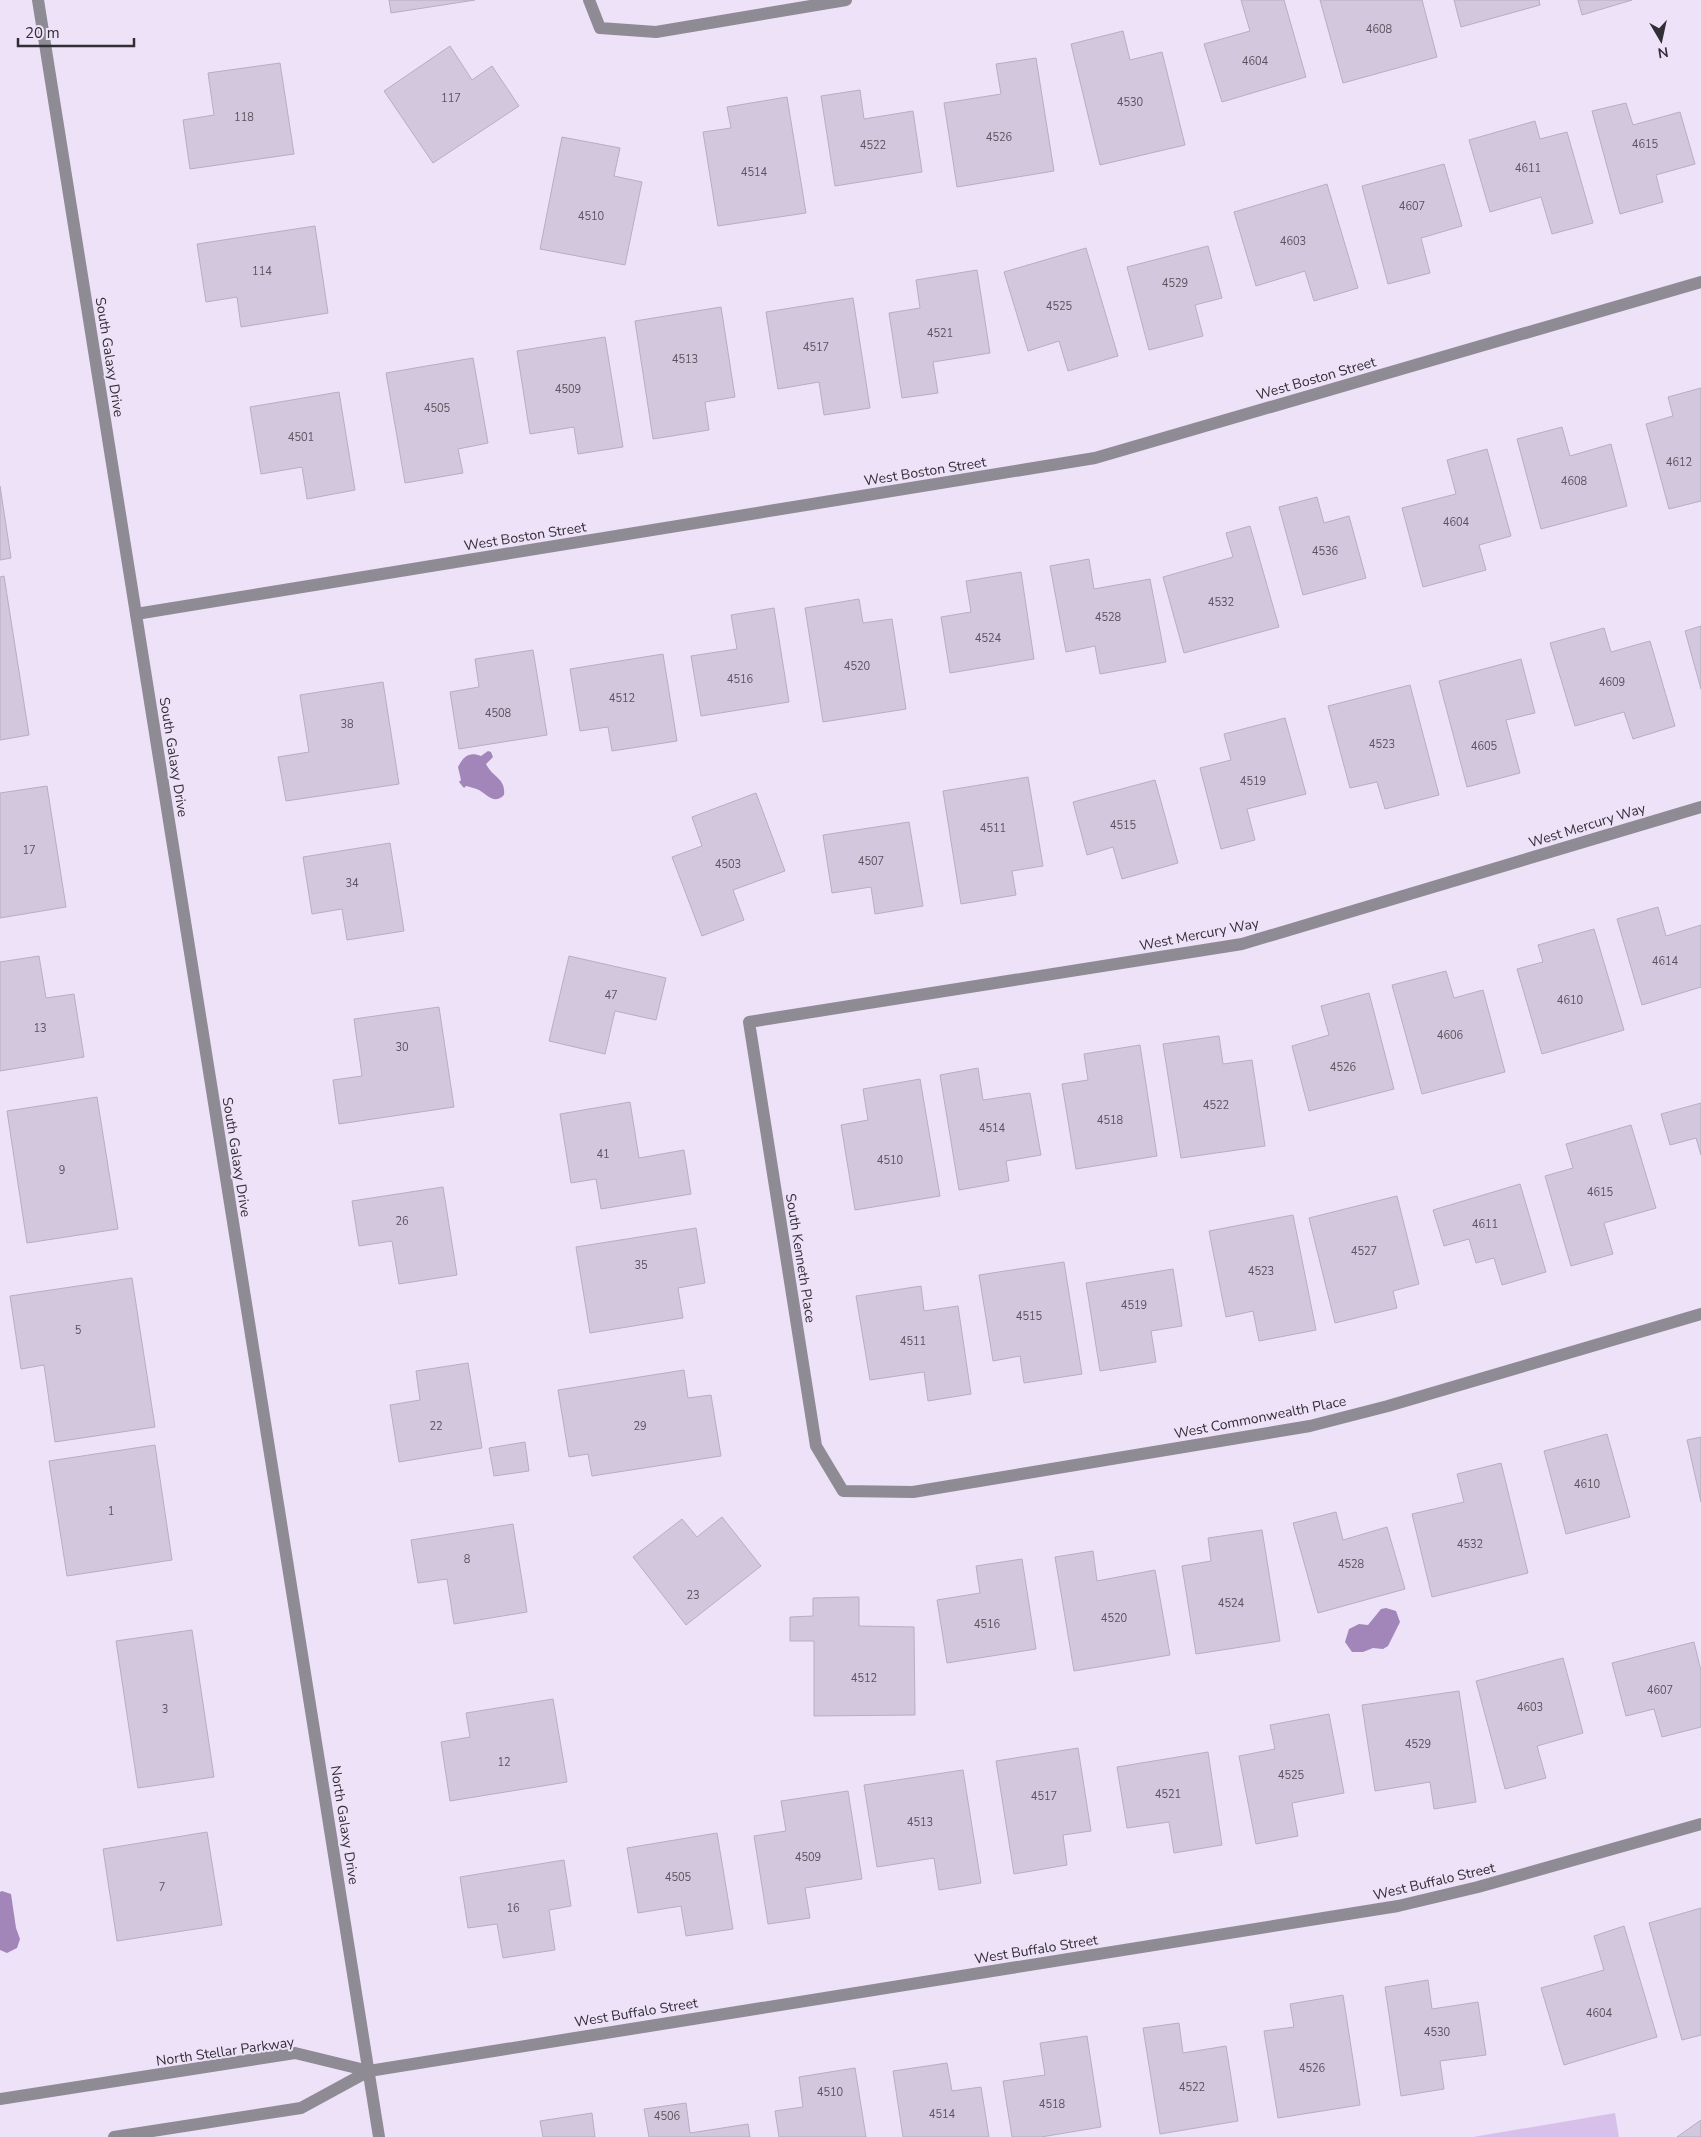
<svg xmlns="http://www.w3.org/2000/svg" width="1701" height="2137" font-family="'Nunito Sans',sans-serif">
<rect width="100%" height="100%" fill="#ede2f8"/>
<!-- green -->
<path fill="#d7c0ea" d="M1615,2113L1619,2137H1473Z"/>
<!-- water -->
<g fill="#a285b9">
<path d="M488,751L491,752L493,757L486,764C493,778 506,778 504,795C494,805 488,795 479,790C475,788 470,787 466,786L464,788L459,782L461,780L458,767C463,757 469,751 481,756Z"/>
<path d="M1386,1608L1396,1611L1400,1622L1388,1646L1383,1649L1373,1648L1363,1652H1352L1345,1642L1349,1629L1359,1624L1368,1625L1381,1609Z"/>
<path d="M2,1891L11,1894L16,1928L20,1939L17,1948L7,1953L0,1950V1892Z"/>
</g>
<!-- building -->
<g fill="#d2c7dc" stroke="#b9adc2">
<path d="M389,0H475L391,13Z"/>
<path d="M1241,0H1284L1306,77L1222,102L1204,44L1250,31Z"/>
<path d="M1320,0H1422L1437,57L1343,83Z"/>
<path d="M1454,0H1539L1540,5L1461,27Z"/>
<path d="M1578,0H1632L1582,15Z"/>
<path d="M1123,31L1130,60L1162,52L1185,145L1100,165L1071,44Z"/>
<path d="M450,46L472,80L492,66L519,106L433,163L384,91Z"/>
<path d="M1036,58L1054,171L957,187L944,103L1001,94L996,64Z"/>
<path d="M280,63L294,154L190,169L183,120L214,115L208,73Z"/>
<path d="M860,90L864,119L913,111L922,172L835,186L821,96Z"/>
<path d="M787,97L806,213L718,226L703,132L731,128L727,107Z"/>
<path d="M1626,103L1633,125L1680,112L1695,164L1656,175L1663,202L1620,214L1592,111Z"/>
<path d="M1535,121L1540,139L1567,132L1593,223L1552,234L1541,197L1490,212L1469,140Z"/>
<path d="M562,137L620,148L614,176L642,182L625,265L540,249Z"/>
<path d="M1444,164L1462,226L1421,238L1430,273L1388,284L1362,186Z"/>
<path d="M1327,184L1358,288L1314,301L1305,271L1256,286L1234,212Z"/>
<path d="M315,226L328,313L241,327L237,297L206,302L197,244Z"/>
<path d="M1208,246L1222,298L1195,305L1203,336L1149,350L1127,267Z"/>
<path d="M1086,248L1118,356L1068,371L1059,341L1028,351L1004,272Z"/>
<path d="M977,270L990,353L933,362L938,393L902,398L889,313L920,308L916,280Z"/>
<path d="M853,298L870,408L824,415L819,382L778,389L766,312Z"/>
<path d="M721,307L735,397L705,402L709,430L653,439L635,321Z"/>
<path d="M605,337L623,447L578,454L574,427L530,434L517,351Z"/>
<path d="M473,358L488,443L458,449L463,473L405,483L386,373Z"/>
<path d="M1701,388V501L1669,509L1646,424L1673,416L1668,397Z"/>
<path d="M339,392L355,490L307,499L302,467L261,474L250,407Z"/>
<path d="M1562,427L1570,456L1611,444L1627,506L1541,529L1517,439Z"/>
<path d="M1487,449L1511,536L1479,545L1486,570L1423,587L1402,508L1456,494L1447,460Z"/>
<path d="M0,486L11,558L0,560Z"/>
<path d="M1317,497L1324,523L1349,516L1366,578L1303,595L1279,507Z"/>
<path d="M1250,526L1279,627L1184,653L1163,577L1233,557L1226,533Z"/>
<path d="M1089,559L1094,589L1150,579L1166,662L1100,674L1095,646L1066,652L1050,566Z"/>
<path d="M1021,572L1034,659L950,673L941,617L971,612L966,581Z"/>
<path d="M4,576L29,735L0,740V577Z"/>
<path d="M859,599L863,623L892,619L906,709L823,722L805,608Z"/>
<path d="M774,608L789,702L701,716L691,656L737,649L731,615Z"/>
<path d="M1701,626V689L1685,631Z"/>
<path d="M1604,628L1611,652L1650,641L1675,726L1633,739L1624,712L1575,726L1550,643Z"/>
<path d="M533,650L547,735L459,749L450,692L479,687L475,659Z"/>
<path d="M663,654L677,741L612,751L608,727L580,731L570,669Z"/>
<path d="M1521,659L1535,713L1506,720L1520,773L1467,787L1439,681Z"/>
<path d="M383,682L399,784L286,801L278,757L309,752L300,695Z"/>
<path d="M1410,685L1439,795L1385,809L1377,782L1350,788L1328,706Z"/>
<path d="M1285,718L1306,794L1247,809L1255,840L1221,849L1200,768L1231,760L1224,734Z"/>
<path d="M1028,777L1043,866L1012,871L1016,895L961,904L943,791Z"/>
<path d="M1155,780L1178,863L1122,879L1113,847L1087,855L1073,802Z"/>
<path d="M47,786L66,907L0,918V793Z"/>
<path d="M756,793L785,871L733,890L744,920L702,936L672,857L702,846L692,817Z"/>
<path d="M909,822L923,906L875,914L871,887L832,893L823,835Z"/>
<path d="M390,843L404,931L347,940L342,909L312,914L303,857Z"/>
<path d="M1658,907L1666,936L1701,925V987L1642,1005L1617,919Z"/>
<path d="M1594,929L1624,1030L1542,1054L1517,969L1543,962L1538,945Z"/>
<path d="M39,956L46,998L74,994L84,1057L0,1071V962Z"/>
<path d="M569,956L666,978L656,1020L615,1011L605,1054L549,1041Z"/>
<path d="M1446,971L1454,998L1483,990L1505,1072L1422,1094L1392,985Z"/>
<path d="M1369,993L1394,1089L1309,1111L1292,1046L1329,1035L1321,1006Z"/>
<path d="M439,1007L454,1107L339,1124L333,1080L362,1076L354,1019Z"/>
<path d="M1219,1036L1223,1064L1252,1060L1265,1146L1181,1158L1163,1044Z"/>
<path d="M1140,1045L1157,1156L1076,1169L1062,1084L1088,1080L1084,1054Z"/>
<path d="M978,1068L983,1100L1030,1093L1041,1155L1006,1161L1009,1181L959,1190L940,1075Z"/>
<path d="M920,1079L940,1196L855,1210L841,1125L868,1120L863,1089Z"/>
<path d="M97,1097L118,1229L27,1243L7,1111Z"/>
<path d="M630,1102L639,1158L684,1150L691,1194L601,1209L596,1179L571,1183L560,1114Z"/>
<path d="M1701,1103V1155L1696,1138L1670,1145L1661,1114Z"/>
<path d="M1631,1125L1656,1208L1604,1223L1613,1254L1571,1266L1545,1176L1573,1168L1566,1144Z"/>
<path d="M1520,1184L1546,1272L1502,1285L1494,1258L1476,1263L1469,1239L1444,1246L1433,1210Z"/>
<path d="M443,1187L457,1275L399,1284L392,1241L359,1246L352,1201Z"/>
<path d="M1397,1196L1419,1284L1393,1291L1397,1308L1335,1323L1309,1218Z"/>
<path d="M1293,1215L1316,1330L1259,1341L1253,1311L1226,1317L1209,1231Z"/>
<path d="M696,1228L705,1283L678,1288L683,1318L590,1333L576,1247Z"/>
<path d="M1064,1262L1082,1374L1024,1383L1020,1356L993,1361L979,1275Z"/>
<path d="M1173,1269L1182,1326L1151,1331L1156,1362L1100,1371L1086,1283Z"/>
<path d="M132,1278L155,1427L55,1442L44,1365L21,1369L10,1296Z"/>
<path d="M921,1286L924,1311L958,1306L971,1394L928,1401L924,1372L870,1380L856,1296Z"/>
<path d="M468,1363L482,1448L399,1462L390,1405L420,1400L416,1371Z"/>
<path d="M684,1370L688,1398L711,1395L721,1456L592,1476L588,1454L569,1457L558,1390Z"/>
<path d="M1607,1434L1630,1517L1566,1534L1544,1451Z"/>
<path d="M1701,1437V1502L1687,1440Z"/>
<path d="M525,1442L529,1471L494,1476L489,1448Z"/>
<path d="M155,1445L172,1560L67,1576L49,1461Z"/>
<path d="M1501,1463L1528,1573L1432,1597L1412,1514L1464,1502L1457,1474Z"/>
<path d="M1336,1512L1343,1540L1387,1527L1405,1589L1318,1613L1293,1523Z"/>
<path d="M722,1517L761,1566L686,1625L633,1557L682,1519L697,1537Z"/>
<path d="M513,1524L527,1612L454,1624L447,1579L418,1583L411,1540Z"/>
<path d="M1262,1530L1280,1641L1196,1654L1182,1566L1211,1561L1208,1538Z"/>
<path d="M1093,1551L1097,1581L1155,1570L1170,1655L1074,1671L1055,1557Z"/>
<path d="M1022,1559L1036,1649L947,1663L937,1600L980,1593L976,1566Z"/>
<path d="M859,1597V1626L914,1627L915,1715L814,1716V1641H790V1617L813,1616V1598Z"/>
<path d="M192,1630L214,1777L138,1788L116,1641Z"/>
<path d="M1694,1642L1701,1671V1727L1662,1737L1654,1709L1626,1716L1612,1663Z"/>
<path d="M1563,1658L1583,1733L1537,1746L1546,1778L1505,1789L1476,1681Z"/>
<path d="M1459,1691L1476,1802L1434,1809L1430,1782L1375,1791L1362,1705Z"/>
<path d="M553,1699L567,1782L450,1801L441,1742L470,1737L466,1713Z"/>
<path d="M1329,1714L1344,1793L1292,1803L1298,1836L1256,1844L1239,1756L1275,1749L1270,1725Z"/>
<path d="M1078,1748L1091,1831L1063,1835L1067,1865L1014,1874L996,1761Z"/>
<path d="M1208,1752L1222,1845L1174,1853L1169,1822L1127,1828L1117,1767Z"/>
<path d="M963,1770L981,1883L939,1890L934,1858L877,1867L864,1785Z"/>
<path d="M848,1791L862,1879L805,1888L810,1918L768,1924L754,1836L786,1831L781,1801Z"/>
<path d="M207,1832L222,1925L117,1941L103,1849Z"/>
<path d="M717,1833L733,1929L686,1936L681,1906L638,1913L627,1848Z"/>
<path d="M564,1860L571,1906L549,1910L555,1950L503,1958L497,1924L468,1928L460,1877Z"/>
<path d="M1701,1908V2035L1682,2040L1649,1923Z"/>
<path d="M1624,1926L1657,2037L1564,2065L1541,1988L1604,1970L1594,1936Z"/>
<path d="M1428,1980L1432,2009L1478,2002L1486,2055L1440,2061L1444,2089L1401,2096L1385,1987Z"/>
<path d="M1343,1995L1360,2105L1278,2118L1264,2031L1294,2027L1290,2004Z"/>
<path d="M1179,2023L1183,2053L1226,2046L1238,2121L1160,2134L1143,2028Z"/>
<path d="M1087,2036L1101,2127L1041,2137H1012L1003,2081L1045,2075L1040,2043Z"/>
<path d="M947,2063L952,2091L981,2087L989,2137H903L893,2071Z"/>
<path d="M855,2068L866,2137H779L775,2111L803,2107L799,2077Z"/>
<path d="M686,2103L690,2133L748,2124L750,2137H649L644,2109Z"/>
<path d="M592,2113L595,2137H543L540,2121Z"/>
<path d="M1701,2120V2137H1677Z"/>
</g>
<g fill="none" stroke-linecap="round" stroke-linejoin="round">
<!-- minor -->
<g stroke="#8f8b94" stroke-width="12">
<path d="M38,0L379,2137"/>
<path d="M589,0L600,28L656,32L846,0"/>
<path d="M136,614L1095,458L1701,282"/>
<path d="M1701,807L1242,944L749,1022L816,1446L843,1491L913,1492L1310,1426L1388,1406L1701,1314"/>
<path d="M0,2099L295,2053L369,2071"/>
<path d="M114,2137L301,2108L369,2071L1398,1906L1478,1887L1701,1824"/>
</g>
</g>
<g text-anchor="middle" stroke-width="4" stroke-linejoin="round" paint-order="stroke">
<!-- number labels -->
<g font-size="11" fill="#5a5460">
<text x="1379" y="33">4608</text>
<text x="1255" y="65">4604</text>
<text x="451" y="102">117</text>
<text x="1130" y="106">4530</text>
<text x="244" y="121">118</text>
<text x="999" y="141">4526</text>
<text x="1645" y="148">4615</text>
<text x="873" y="149">4522</text>
<text x="1528" y="172">4611</text>
<text x="754" y="176">4514</text>
<text x="1412" y="210">4607</text>
<text x="591" y="220">4510</text>
<text x="1293" y="245">4603</text>
<text x="262" y="275">114</text>
<text x="1175" y="287">4529</text>
<text x="1059" y="310">4525</text>
<text x="940" y="337">4521</text>
<text x="816" y="351">4517</text>
<text x="685" y="363">4513</text>
<text x="568" y="393">4509</text>
<text x="437" y="412">4505</text>
<text x="301" y="441">4501</text>
<text x="1679" y="466">4612</text>
<text x="1574" y="485">4608</text>
<text x="1456" y="526">4604</text>
<text x="1325" y="555">4536</text>
<text x="1221" y="606">4532</text>
<text x="1108" y="621">4528</text>
<text x="988" y="642">4524</text>
<text x="857" y="670">4520</text>
<text x="740" y="683">4516</text>
<text x="1612" y="686">4609</text>
<text x="622" y="702">4512</text>
<text x="498" y="717">4508</text>
<text x="347" y="728">38</text>
<text x="1382" y="748">4523</text>
<text x="1484" y="750">4605</text>
<text x="1253" y="785">4519</text>
<text x="1123" y="829">4515</text>
<text x="993" y="832">4511</text>
<text x="29" y="854">17</text>
<text x="871" y="865">4507</text>
<text x="728" y="868">4503</text>
<text x="352" y="887">34</text>
<text x="1665" y="965">4614</text>
<text x="611" y="999">47</text>
<text x="1570" y="1004">4610</text>
<text x="40" y="1032">13</text>
<text x="1450" y="1039">4606</text>
<text x="402" y="1051">30</text>
<text x="1343" y="1071">4526</text>
<text x="1216" y="1109">4522</text>
<text x="1110" y="1124">4518</text>
<text x="992" y="1132">4514</text>
<text x="603" y="1158">41</text>
<text x="890" y="1164">4510</text>
<text x="62" y="1174">9</text>
<text x="1600" y="1196">4615</text>
<text x="402" y="1225">26</text>
<text x="1485" y="1228">4611</text>
<text x="1364" y="1255">4527</text>
<text x="641" y="1269">35</text>
<text x="1261" y="1275">4523</text>
<text x="1134" y="1309">4519</text>
<text x="1029" y="1320">4515</text>
<text x="78" y="1334">5</text>
<text x="913" y="1345">4511</text>
<text x="436" y="1430">22</text>
<text x="640" y="1430">29</text>
<text x="1587" y="1488">4610</text>
<text x="111" y="1515">1</text>
<text x="1470" y="1548">4532</text>
<text x="467" y="1563">8</text>
<text x="1351" y="1568">4528</text>
<text x="693" y="1599">23</text>
<text x="1231" y="1607">4524</text>
<text x="1114" y="1622">4520</text>
<text x="987" y="1628">4516</text>
<text x="864" y="1682">4512</text>
<text x="1660" y="1694">4607</text>
<text x="1530" y="1711">4603</text>
<text x="165" y="1713">3</text>
<text x="1418" y="1748">4529</text>
<text x="504" y="1766">12</text>
<text x="1291" y="1779">4525</text>
<text x="1168" y="1798">4521</text>
<text x="1044" y="1800">4517</text>
<text x="920" y="1826">4513</text>
<text x="808" y="1861">4509</text>
<text x="678" y="1881">4505</text>
<text x="162" y="1891">7</text>
<text x="513" y="1912">16</text>
<text x="1599" y="2017">4604</text>
<text x="1437" y="2036">4530</text>
<text x="1312" y="2072">4526</text>
<text x="1192" y="2091">4522</text>
<text x="830" y="2096">4510</text>
<text x="1052" y="2108">4518</text>
<text x="942" y="2118">4514</text>
<text x="667" y="2120">4506</text>
</g>
<!-- street labels -->
<g font-size="14" fill="#322e36" stroke="#ede2f8">
<text transform="translate(110 357) rotate(81)" y="5">South Galaxy Drive</text>
<text transform="translate(1316 378) rotate(-16)" y="5">West Boston Street</text>
<text transform="translate(925 471) rotate(-9)" y="5">West Boston Street</text>
<text transform="translate(525 536) rotate(-9)" y="5">West Boston Street</text>
<text transform="translate(174 757) rotate(81)" y="5">South Galaxy Drive</text>
<text transform="translate(1587 825) rotate(-17)" y="5">West Mercury Way</text>
<text transform="translate(1199 934) rotate(-11)" y="5">West Mercury Way</text>
<text transform="translate(237 1157) rotate(81)" y="5">South Galaxy Drive</text>
<text transform="translate(801 1258) rotate(81)" y="5">South Kenneth Place</text>
<text transform="translate(1260 1417) rotate(-11)" y="5">West Commonwealth Place</text>
<text transform="translate(345 1825) rotate(81)" y="5">North Galaxy Drive</text>
<text transform="translate(1434 1881) rotate(-13)" y="5">West Buffalo Street</text>
<text transform="translate(1036 1949) rotate(-9)" y="5">West Buffalo Street</text>
<text transform="translate(636 2012) rotate(-9)" y="5">West Buffalo Street</text>
<text transform="translate(225 2051) rotate(-8)" y="5">North Stellar Parkway</text>
</g>
</g>
<!-- north arrow -->
<g transform="translate(1661 40) rotate(171)" stroke="#ede2f8" stroke-width="4" paint-order="stroke">
<path d="M0-4L9 19L0 12L-9 19Z" fill="#322e36"/>
<text y="-8" font-size="14" font-weight="bold" text-anchor="middle" fill="#322e36">N</text>
</g>
<!-- scale -->
<path d="M18 38v8h116v-8" fill="none" stroke="#322e36" stroke-width="2.5"/>
<text x="25" y="38" font-size="15" fill="#322e36" stroke="#ede2f8" stroke-width="4" paint-order="stroke">20 m</text>
</svg>
